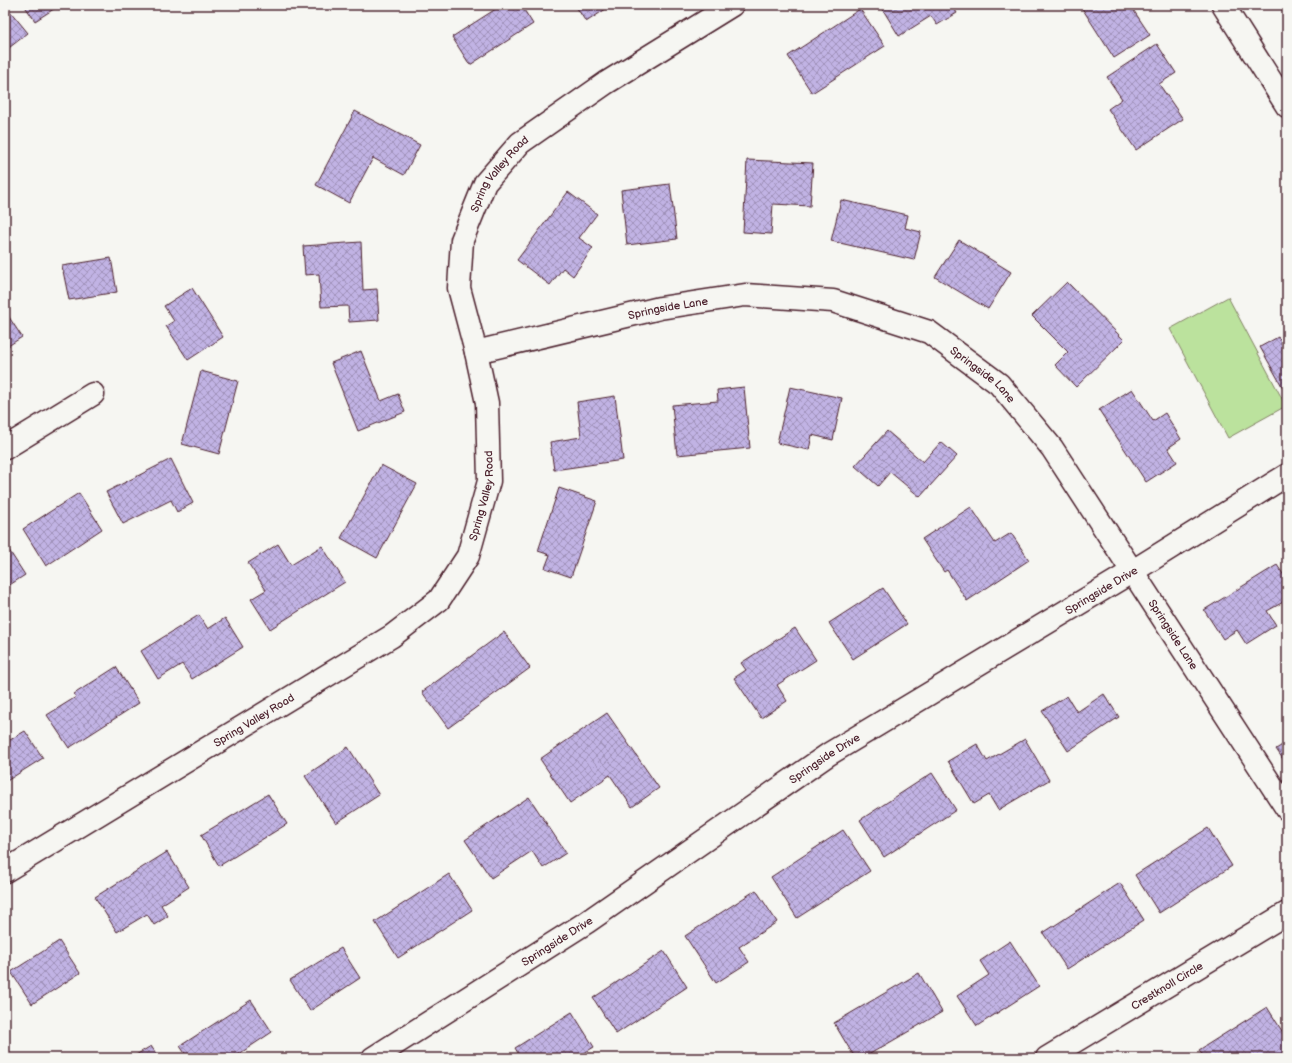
<svg xmlns="http://www.w3.org/2000/svg" width="1292" height="1063" font-family="'Balsamiq Sans',sans-serif">
<defs>
<pattern id="building-cross-hatch" width="8" height="8" patternUnits="userSpaceOnUse"><rect width="8" height="8" fill="#c1b3e4"/><path d="M0 0l8 8M0 8l8-8" fill="none" stroke="#9f91b9"/></pattern>
</defs>
<rect width="100%" height="100%" fill="#f6f6f2"/>
<filter id="ink" filterUnits="userSpaceOnUse"><feTurbulence type="fractalNoise" baseFrequency=".025" numOctaves="2"/><feDisplacementMap in="SourceGraphic" scale="8" xChannelSelector="R" yChannelSelector="G"/><feConvolveMatrix kernelMatrix="1 2 1 2 8 2 1 2 1" color-interpolation-filters="sRGB"/></filter>
<g filter="url(#ink)">
<!-- garden -->
<path fill="#bbe29d" stroke="#828064" d="M1228,297L1286,406L1228,438L1170,329Z"/>
<!-- building -->
<g fill="url(#building-cross-hatch)" stroke="#4a1f2b">
<path d="M5,5L28,33L5,51Z"/>
<path d="M24,5H60L35,21Z"/>
<path d="M502,5H521L533,24L470,65L452,37Z"/>
<path d="M575,5H612L586,22Z"/>
<path d="M880,5H952L957,13L937,25L931,16L899,36Z"/>
<path d="M1080,5H1130L1150,35L1114,58Z"/>
<path d="M860,9L885,46L812,93L788,56Z"/>
<path d="M1157,44L1176,73L1159,84L1183,119L1136,150L1108,109L1122,99L1107,77Z"/>
<path d="M355,111L420,145L404,175L373,158L349,203L316,185Z"/>
<path d="M747,160L813,163L810,206L773,204L771,234L743,232Z"/>
<path d="M670,184L677,239L627,245L621,190Z"/>
<path d="M568,192L597,214L579,238L593,248L573,276L563,268L550,285L517,260Z"/>
<path d="M841,200L908,215L905,228L921,232L914,260L831,241Z"/>
<path d="M959,240L1011,272L988,309L935,277Z"/>
<path d="M361,242L363,290L377,289L379,320L349,322L348,306L321,307L319,274L305,275L303,246Z"/>
<path d="M111,258L117,292L69,300L62,266Z"/>
<path d="M1067,282L1124,340L1076,387L1055,365L1068,352L1032,316Z"/>
<path d="M192,288L223,337L188,360L166,326L174,321L164,306Z"/>
<path d="M5,311L22,337L5,348Z"/>
<path d="M1278,337L1287,352V395L1260,347Z"/>
<path d="M361,351L381,401L398,394L405,412L358,431L331,363Z"/>
<path d="M201,371L238,381L219,454L182,444Z"/>
<path d="M744,387L750,448L677,455L672,405L718,401L717,390Z"/>
<path d="M790,387L842,398L833,440L812,435L809,450L777,443Z"/>
<path d="M1132,389L1153,421L1165,413L1181,439L1168,448L1177,462L1146,482L1099,410Z"/>
<path d="M615,396L623,460L554,470L550,442L581,437L577,402Z"/>
<path d="M887,431L923,462L941,442L957,456L920,497L890,472L878,486L855,466Z"/>
<path d="M171,459L193,503L177,512L171,500L123,524L106,492Z"/>
<path d="M381,465L417,484L377,558L341,538Z"/>
<path d="M559,488L597,501L571,577L545,568L550,555L538,551Z"/>
<path d="M79,493L102,529L46,566L23,529Z"/>
<path d="M971,507L995,543L1011,533L1029,560L967,601L947,570L944,572L922,539Z"/>
<path d="M5,544L25,575L5,588Z"/>
<path d="M278,544L291,565L322,546L345,582L270,629L251,599L266,590L248,563Z"/>
<path d="M1277,565L1287,580V600L1267,611L1276,625L1246,644L1237,630L1223,639L1204,610Z"/>
<path d="M883,588L907,624L853,659L829,623Z"/>
<path d="M199,615L208,629L225,618L243,647L192,679L182,664L158,679L141,651Z"/>
<path d="M795,628L816,660L777,685L787,701L761,718L734,678L746,670L741,663Z"/>
<path d="M504,632L530,668L448,728L422,692Z"/>
<path d="M116,667L139,703L69,748L47,715L76,697L74,694Z"/>
<path d="M1104,694L1119,717L1068,751L1042,711L1067,696L1077,712Z"/>
<path d="M607,713L659,788L632,807L610,775L570,803L540,759Z"/>
<path d="M25,731L43,758L5,782V743Z"/>
<path d="M1025,739L1049,780L998,810L989,795L974,804L948,761L977,744L987,761Z"/>
<path d="M1287,742V765L1276,749Z"/>
<path d="M348,747L379,795L336,823L305,776Z"/>
<path d="M932,773L956,810L884,857L860,820Z"/>
<path d="M268,794L287,824L219,866L201,835Z"/>
<path d="M529,797L566,853L543,868L532,851L491,878L465,840Z"/>
<path d="M1208,828L1232,866L1159,913L1135,875Z"/>
<path d="M843,830L870,871L797,918L771,877Z"/>
<path d="M167,852L189,887L161,905L168,916L154,925L147,914L117,932L95,897Z"/>
<path d="M449,874L472,910L398,958L375,922Z"/>
<path d="M1120,883L1144,920L1067,969L1043,933Z"/>
<path d="M756,890L777,922L739,947L749,962L716,983L685,936Z"/>
<path d="M59,941L80,973L32,1004L11,972Z"/>
<path d="M1010,941L1039,986L977,1026L957,996L989,975L980,961Z"/>
<path d="M341,948L360,978L310,1011L290,980Z"/>
<path d="M664,951L687,987L616,1034L593,998Z"/>
<path d="M919,973L942,1012L863,1058H855L834,1023Z"/>
<path d="M251,1000L272,1032L233,1058H188L180,1046Z"/>
<path d="M1267,1007L1287,1039V1058H1204L1199,1050Z"/>
<path d="M572,1012L594,1047L576,1058H521L515,1048Z"/>
<path d="M151,1046L159,1058H131Z"/>
</g>
<g fill="none" stroke-linecap="round" stroke-linejoin="round">
<!-- minor casing -->
<g stroke="#4a1f2b" stroke-width="25">
<g id="minor">
<path d="M1223,5L1287,106"/>
<path id="s1" d="M476,352L660,308L745,295L833,301L929,332L999,384L1052,448L1287,809"/>
<path d="M5,448L93,394"/>
<path id="s2" d="M5,871L392,636L439,600L468,556L489,481L487,403L476,352L459,288L462,240L485,183L520,143L606,83L732,5"/>
<path id="s3" d="M373,1058L587,922L829,754L1133,571L1287,475"/>
<path id="s4" d="M1047,1058L1287,913"/>
</g>
</g>
<!-- minor -->
<use href="#minor" stroke="#f6f6f2" stroke-width="22"/>
</g>
</g>
<g text-anchor="middle" stroke-width="3.5" stroke-linejoin="round" paint-order="stroke">
<!-- street labels -->
<g font-size="11" fill="#4a1f2b" stroke="#f6f6f2">
<text dy="4" stroke="none"><textPath href="#s2" startOffset="964">Spring Valley Road</textPath></text>
<text dy="4" stroke="none"><textPath href="#s1" startOffset="197">Springside Lane</textPath></text>
<text dy="4" stroke="none"><textPath href="#s1" startOffset="533">Springside Lane</textPath></text>
<text dy="4" stroke="none"><textPath href="#s2" startOffset="627">Spring Valley Road</textPath></text>
<text dy="4" stroke="none"><textPath href="#s3" startOffset="866">Springside Drive</textPath></text>
<text dy="4" stroke="none"><textPath href="#s1" startOffset="857">Springside Lane</textPath></text>
<text dy="4" stroke="none"><textPath href="#s2" startOffset="291">Spring Valley Road</textPath></text>
<text dy="4" stroke="none"><textPath href="#s3" startOffset="542">Springside Drive</textPath></text>
<text dy="4" stroke="none"><textPath href="#s3" startOffset="218">Springside Drive</textPath></text>
<text dy="4" stroke="none"><textPath href="#s4" startOffset="140">Crestknoll Circle</textPath></text>
</g>
</g>
<!-- margin -->
<rect width="1292" height="1063" fill="none" stroke="#f6f6f2" stroke-width="20"/>
<rect x="10" y="10" width="1272" height="1043" fill="none" stroke="#4a1f2b" stroke-width="1.5" filter="url(#ink)"/>
</svg>
